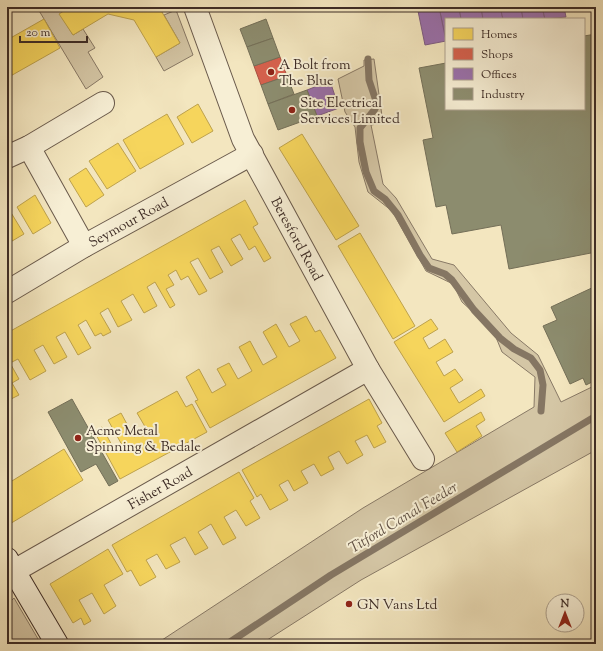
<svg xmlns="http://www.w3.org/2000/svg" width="603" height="651" font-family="'Sorts Mill Goudy',serif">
<rect width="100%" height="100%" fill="#f3e6bf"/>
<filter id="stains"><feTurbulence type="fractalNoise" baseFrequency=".005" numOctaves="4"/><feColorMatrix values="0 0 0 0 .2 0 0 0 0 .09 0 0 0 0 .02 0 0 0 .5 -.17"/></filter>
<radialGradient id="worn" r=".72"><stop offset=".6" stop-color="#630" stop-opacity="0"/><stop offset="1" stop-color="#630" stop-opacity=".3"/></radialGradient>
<!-- green -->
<g fill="#d4c6a5" stroke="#887966">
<path d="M41,7H70L60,14L73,35L83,29L95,48L88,52L103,77L86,89L38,9Z"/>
<path d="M176,10L193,55L164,71L156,57L180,43L164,15Z"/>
<path d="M374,59L383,123L371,125L383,184L396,198L432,259L454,265L511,333L538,355L561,402L596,385V450L361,580L261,644H156L363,508L534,407L535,377L502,352L493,330L462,302L453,284L426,271L392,211L368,192L359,162L355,127L345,112L338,79L364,66V60Z"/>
<path d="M14,598L41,644H7V605Z"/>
</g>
<!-- homes -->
<g fill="#f6d55c" stroke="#bea24c">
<path d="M70,7H159L180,43L156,57L134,20L108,14L73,35L59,14Z"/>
<path d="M44,19L60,48L7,78V40Z"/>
<path d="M198,104L213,131L192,143L177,117Z"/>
<path d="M167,114L184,144L140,169L123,140Z"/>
<path d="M302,134L359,226L336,240L279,148Z"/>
<path d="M118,143L136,171L107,189L89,161Z"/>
<path d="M86,168L104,195L86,207L69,179Z"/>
<path d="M35,195L51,223L33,234L17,207Z"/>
<path d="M245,200L258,224L253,227L271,258L264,262L255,246L249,250L240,234L231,239L243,259L231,266L219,246L211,250L223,272L210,279L198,258L190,262L207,291L199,295L188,276L181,280L176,270L168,275L174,285L166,289L175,305L170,308L155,282L147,287L157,306L144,313L133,294L121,301L132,320L118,327L108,308L100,313L111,332L103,336L101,333L95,336L86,320L78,325L91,348L78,355L65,332L56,337L67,357L54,364L43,345L34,350L46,371L30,380L18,359L10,363L19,379L12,383L19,395L11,399L7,391V333Z"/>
<path d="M7,206L24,234L7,244Z"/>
<path d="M360,233L415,326L393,339L338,246Z"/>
<path d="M306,316L315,332L320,330L336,358L210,428L195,401L198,400L186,377L199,369L212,393L226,385L217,369L229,363L238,379L252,371L239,347L250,341L263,365L277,357L263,332L276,324L289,347L300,341L290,324Z"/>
<path d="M431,319L438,329L423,338L429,349L445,339L453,352L436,362L444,376L455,369L463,380L450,388L459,403L481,389L485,396L444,422L394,342Z"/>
<path d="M177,391L186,407L192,404L207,432L120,479L94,431L102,427L114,449L122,445L108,420L121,413L134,437L147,430L137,413Z"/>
<path d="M369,399L382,423L377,426L386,442L374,448L367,435L355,441L363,455L347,464L339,451L328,457L334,469L321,476L314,464L301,471L308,483L294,491L288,480L279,485L288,500L270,510L261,494L257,497L242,470Z"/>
<path d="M481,412L485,420L476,426L482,436L457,452L445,433Z"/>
<path d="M64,449L83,480L8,525L7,484Z"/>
<path d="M239,472L254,498L250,501L260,518L246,526L236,510L224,517L236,538L223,545L211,524L198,532L208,548L195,555L185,537L170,545L180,562L166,569L157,554L146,560L156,577L140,586L131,570L127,572L112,545Z"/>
<path d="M108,549L123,574L104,585L116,606L104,614L92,593L79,600L91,621L84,625L81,618L73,623L50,584Z"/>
</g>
<!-- shops -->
<path fill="#d6604d" stroke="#a85041" d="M280,57L287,76L261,85L254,66Z"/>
<!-- offices -->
<g fill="#9970ab" stroke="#7d5c83">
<path d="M439,7H459L461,19H446V41Z"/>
<path d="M439,7L446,41L425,45L418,11Z"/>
<path d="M459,7H481L483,19H461Z"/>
<path d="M481,7H500L503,19H483Z"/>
<path d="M500,7H521L523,19H503Z"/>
<path d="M521,7H542L545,19H523Z"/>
<path d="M542,7H564L566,17L545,19Z"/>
<path d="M330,81L339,108L317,116L307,90Z"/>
</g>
<!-- industry -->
<g fill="#8c8c6e" stroke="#746f58">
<path d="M266,19L273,38L247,47L240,29Z"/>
<path d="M596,34V252L509,269L501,225L452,234L446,205L436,207L423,140L433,138L419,68L446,63V109H584V36Z"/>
<path d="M273,38L280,57L254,66L247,47Z"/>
<path d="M287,76L294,94L268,104L261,85Z"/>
<path d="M307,90L317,116L278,130L268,104Z"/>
<path d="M596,286V380L586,385L583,378L570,384L543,326L557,320L551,307Z"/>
<path d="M72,399L118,481L109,486L96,464L81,472L48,412Z"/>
</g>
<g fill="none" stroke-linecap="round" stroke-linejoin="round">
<!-- stream -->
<g stroke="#857663" stroke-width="7">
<path d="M368,59L369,80L377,104L375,109L360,128V142L366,172L374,191L385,199L398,215L420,255L429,268L445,274L452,280L474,310L500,338L514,349L531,358L540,370L543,385L541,411"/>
<path d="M227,644L331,575L596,416"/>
</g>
<!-- street casing -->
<g stroke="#6a5a4c" stroke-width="24">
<g id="street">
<path id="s1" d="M195,7L243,139L368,369L423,459"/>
<path d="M29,147L84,246"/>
<path d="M7,157L29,147L103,103"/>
<path id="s2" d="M7,292L84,246L252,154"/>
<path id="s3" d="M14,571L368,369"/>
</g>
</g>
<!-- secondary casing -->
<g stroke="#3d2c26" stroke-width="24">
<path id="secondary" d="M7,559L57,644"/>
</g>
<!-- street -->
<use href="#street" stroke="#f7efd5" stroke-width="22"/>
<!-- secondary -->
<use href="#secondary" stroke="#f7efd5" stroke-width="22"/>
</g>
<!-- markers -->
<g fill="#8f2418" stroke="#f7efd5" stroke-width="1.5">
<circle cx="271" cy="72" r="4"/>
<circle cx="292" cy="110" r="4"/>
<circle cx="78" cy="438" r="4"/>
<circle cx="349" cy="604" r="4"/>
</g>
<g text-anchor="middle" stroke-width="4" stroke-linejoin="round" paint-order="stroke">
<!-- poi labels -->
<g font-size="14" fill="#3d2c26" stroke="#f7efd5" text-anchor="start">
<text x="279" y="69">A Bolt from<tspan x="279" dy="16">The Blue</tspan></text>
<text x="300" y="107">Site Electrical<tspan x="300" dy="16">Services Limited</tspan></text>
<text x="86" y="435">Acme Metal<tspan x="86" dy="16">Spinning &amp; Bedale</tspan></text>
<text x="357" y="609">GN Vans Ltd</text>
</g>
<!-- street labels -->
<g font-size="14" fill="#3d2c26" stroke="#f7efd5">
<text dy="5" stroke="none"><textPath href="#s2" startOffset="140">Seymour Road</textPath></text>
<text dy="5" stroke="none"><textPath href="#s1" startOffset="254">Beresford Road</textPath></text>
<text dy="5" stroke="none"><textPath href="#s3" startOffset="168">Fisher Road</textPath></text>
</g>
<!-- water labels -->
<g font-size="15" font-style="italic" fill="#615144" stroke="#f7efd5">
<text transform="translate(403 517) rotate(-31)" y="5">Titford Canal Feeder</text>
</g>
</g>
<!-- margin -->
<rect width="603" height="651" fill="none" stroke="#f3e6bf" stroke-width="24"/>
<rect x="8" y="8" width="587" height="635" fill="none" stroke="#3d2c26" stroke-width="2"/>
<rect x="12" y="12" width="579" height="627" fill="none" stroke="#3d2c26"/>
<!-- legend -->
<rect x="445" y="18" width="140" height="92" fill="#f7efd5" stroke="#ada18f"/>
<rect x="453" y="28" width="20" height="12" fill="#f6d55c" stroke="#ada18f"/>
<text x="481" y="38" font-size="12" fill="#3d2c26">Homes</text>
<rect x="453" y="48" width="20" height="12" fill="#d6604d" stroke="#ada18f"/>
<text x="481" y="58" font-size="12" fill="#3d2c26">Shops</text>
<rect x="453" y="68" width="20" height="12" fill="#9970ab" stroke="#ada18f"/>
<text x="481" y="78" font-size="12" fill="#3d2c26">Offices</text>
<rect x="453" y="88" width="20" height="12" fill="#8c8c6e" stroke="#ada18f"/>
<text x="481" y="98" font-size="12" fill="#3d2c26">Industry</text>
<!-- north arrow -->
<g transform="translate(565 613)"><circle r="19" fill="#f7efd5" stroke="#ada18f"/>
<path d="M0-3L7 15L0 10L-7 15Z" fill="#8f2418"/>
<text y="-6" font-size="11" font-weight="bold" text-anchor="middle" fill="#3d2c26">N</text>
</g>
<!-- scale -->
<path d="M20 36v6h67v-6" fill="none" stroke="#3d2c26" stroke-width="2"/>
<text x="26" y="36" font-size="12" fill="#3d2c26" stroke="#f7efd5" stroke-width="3" paint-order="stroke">20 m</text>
<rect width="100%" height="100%" filter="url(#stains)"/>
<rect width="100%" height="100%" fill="url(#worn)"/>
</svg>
